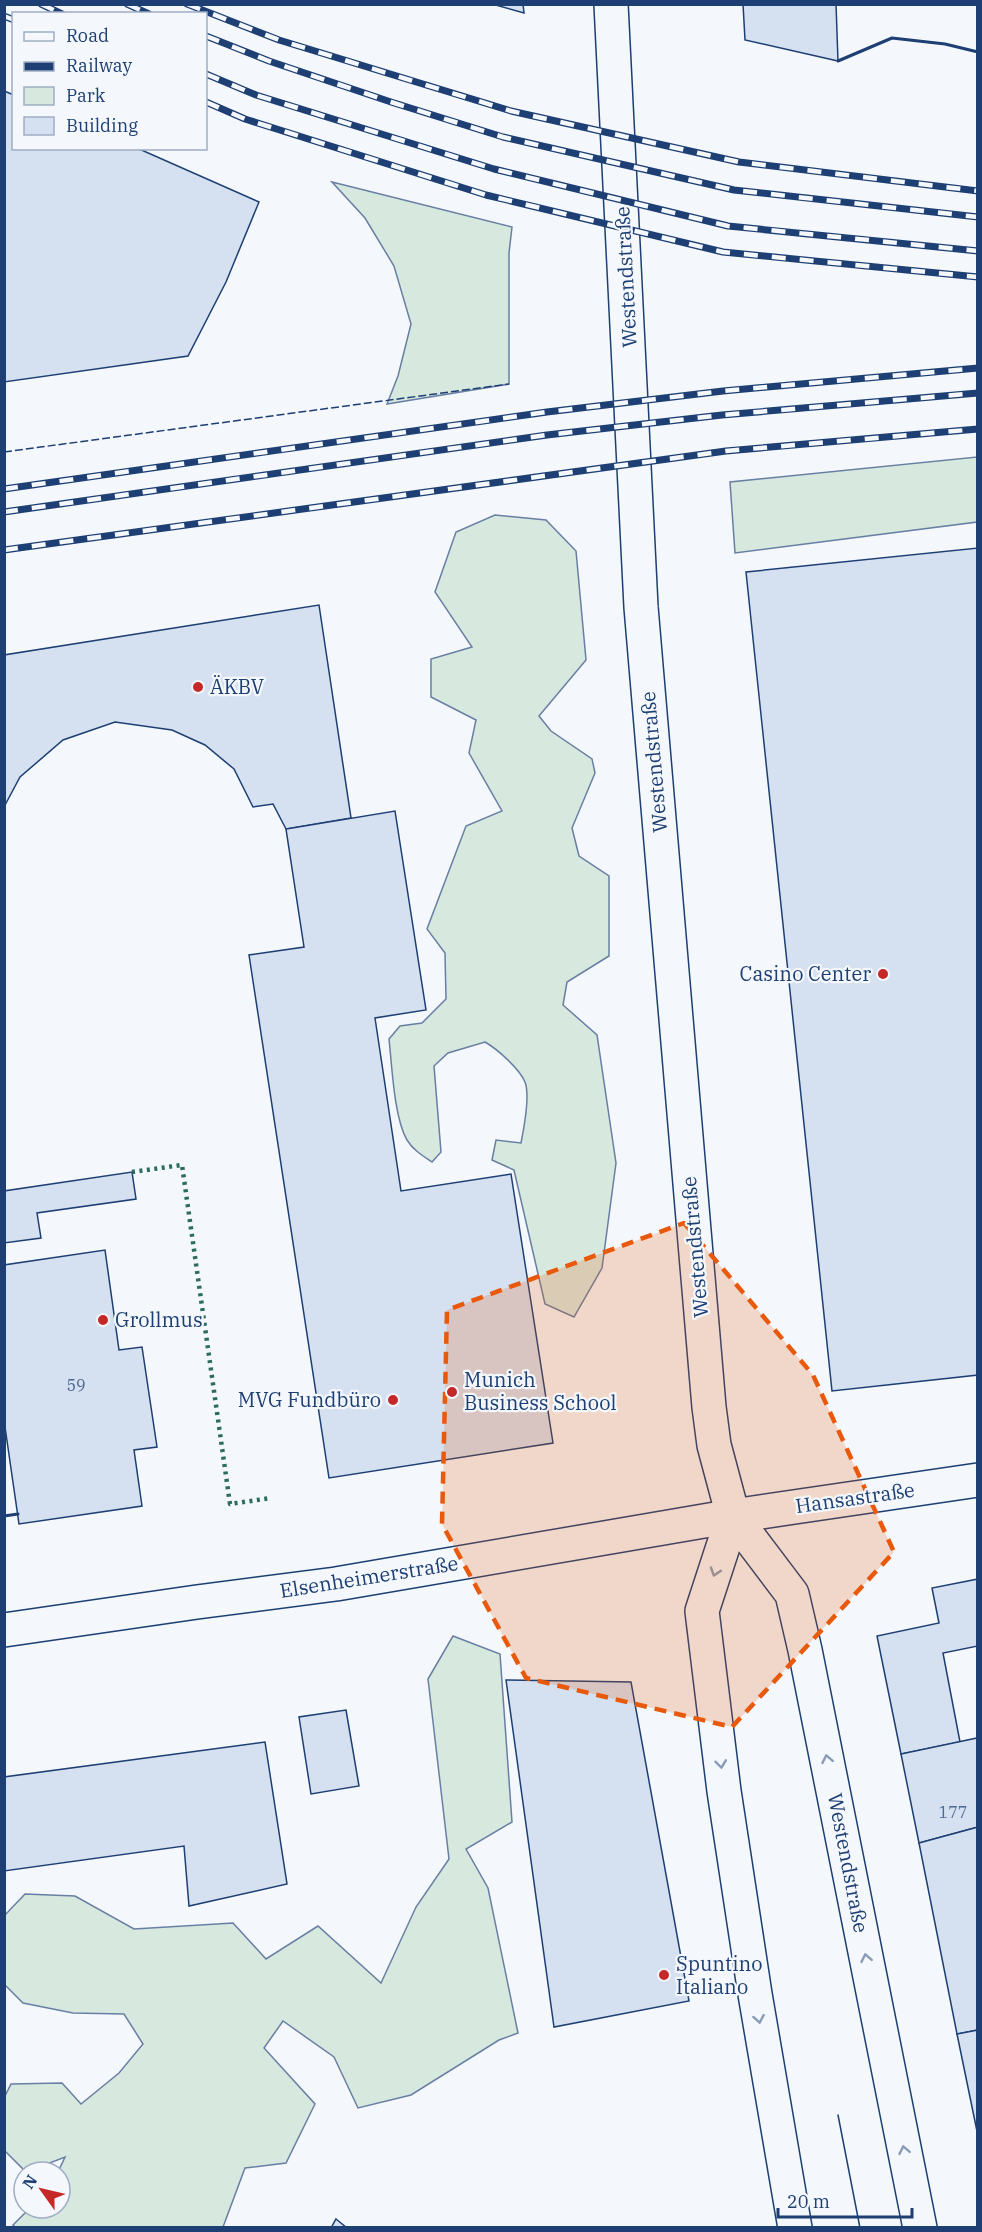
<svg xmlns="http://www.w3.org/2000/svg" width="982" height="2232" font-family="'IBM Plex Serif',serif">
<rect width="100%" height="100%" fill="#f4f7fb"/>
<!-- green -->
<g fill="#d7e8df" stroke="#687fa3" stroke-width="1.5">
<path d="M332,182L512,227L509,253V384L387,404L398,376L411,324L394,266L365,218Z"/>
<path d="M977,457V522L735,553L730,482Z"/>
<path d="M495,515L546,520L576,551L586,660L539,716L551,731L592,759L595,773L572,828L579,856L609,876V956L567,982L563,1005L597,1035L616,1163L602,1268L574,1317L545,1304L514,1170L492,1160L496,1140L521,1143C524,1128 530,1095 525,1082C519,1068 497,1049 485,1042L448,1053L434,1066L441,1152L432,1162C423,1156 413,1150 407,1140C394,1118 392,1066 389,1039L400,1026L422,1023L446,999L445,953L427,929L466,826L502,811L469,753L476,720L431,697V659L472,647L435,592L456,532Z"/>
<path d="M453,1636L500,1654L512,1822L466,1849L488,1888L518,2033L499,2040L411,2095L358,2108L334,2057L283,2021L264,2048L315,2104L286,2163L245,2168L223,2227H15L13,2225L30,2208H60V2172H58L65,2157L26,2172L5,2151V2096L11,2084L62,2083L81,2104L119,2073L143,2044L124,2014L73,2013L23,2003L5,1985V1915L25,1894L75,1896L134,1929L233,1923L266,1959L318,1926L381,1983L416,1907L449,1859L428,1679Z"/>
</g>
<!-- building -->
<g fill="#d5e0f0" stroke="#1d3f73" stroke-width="1.5">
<path d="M492,4H523L524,13Z"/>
<path d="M743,4H836L838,61L745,40Z"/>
<path d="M4,91L14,95V148H137L259,202L226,282L188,356L4,382Z"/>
<path d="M978,548V1375L832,1391L746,572Z"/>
<path d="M319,605L351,818L286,829L273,804L253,807L234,769L205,745L172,730L115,722L63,740L20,777L4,807V655Z"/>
<path d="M395,811L426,1010L375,1018L401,1191L511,1174L553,1443L329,1478L249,955L304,947L286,829Z"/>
<path d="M132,1172L136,1199L37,1213L41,1238L4,1243V1191Z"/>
<path d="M105,1250L119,1350L142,1347L157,1447L134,1450L142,1506L19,1524L4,1420V1265Z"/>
<path d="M978,1579V1646L943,1653L960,1742L901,1754L877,1636L939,1623L932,1588Z"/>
<path d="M506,1680L631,1682L689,2001L554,2027Z"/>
<path d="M346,1710L359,1786L311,1794L299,1717Z"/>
<path d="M977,1738L978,1827L919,1843L901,1754Z"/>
<path d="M265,1742L287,1884L189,1906L184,1846L4,1871V1777Z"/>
<path d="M978,1827V2030L957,2034L919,1843Z"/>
<path d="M978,2030V2136L957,2034Z"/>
<path d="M336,2219L347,2228H331Z"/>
</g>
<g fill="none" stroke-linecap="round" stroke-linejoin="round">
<!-- secondary casing -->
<g stroke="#1d3f73" stroke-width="36">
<g id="secondary">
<path d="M611,4L641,607L709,1407L714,1445L733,1516L792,1594L805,1650L920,2228"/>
<path d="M733,1516L702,1611L724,1791L755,1994L795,2228"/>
<path d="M4,1630L197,1602L336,1584L733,1516L978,1480"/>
</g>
</g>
<!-- secondary -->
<use href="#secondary" stroke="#f4f7fb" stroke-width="33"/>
<!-- tram -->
<path stroke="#1d3f73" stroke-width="1.5" d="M838,2115L860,2228"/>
<!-- rail casing -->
<g stroke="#1d3f73" stroke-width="7">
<g id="rail">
<path d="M41,4L62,14"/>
<path d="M127,4L149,14"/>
<path d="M187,4L279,40L511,111L739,162L978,191"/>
<path d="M4,16L14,20"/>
<path d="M206,36L269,61L391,102L503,137L734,190L978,217"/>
<path d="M206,74L256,95L494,169L728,226L978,251"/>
<path d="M206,102L245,119L486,195L723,252L978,277"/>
<path d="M4,489L547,412L723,391L978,368"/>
<path d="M4,512L547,435L722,415L978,393"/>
<path d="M4,550L726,451L978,429"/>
</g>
</g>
<!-- rail -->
<use href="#rail" stroke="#f4f7fb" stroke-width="4.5" stroke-dasharray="14" stroke-linecap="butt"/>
<!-- hedge -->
<path stroke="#2c6c60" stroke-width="4.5" stroke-dasharray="3 4.5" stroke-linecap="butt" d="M132,1172L182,1165L230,1504L271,1498"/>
<!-- fence -->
<path stroke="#1d3f73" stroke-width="1.5" stroke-dasharray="8 3" stroke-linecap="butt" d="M4,452L509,384"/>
<!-- wall -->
<g stroke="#1d3f73" stroke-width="3">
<path d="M838,61L892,38L945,44L978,52"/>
<path d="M4,1516L18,1514"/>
</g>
</g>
<!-- one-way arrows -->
<defs><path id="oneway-chevron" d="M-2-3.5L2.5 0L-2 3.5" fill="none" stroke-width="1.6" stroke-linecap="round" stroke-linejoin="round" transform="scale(1.5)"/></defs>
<g stroke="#889bb7">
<use href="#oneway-chevron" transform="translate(715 1572) rotate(108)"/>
<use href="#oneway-chevron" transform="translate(827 1759) rotate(-101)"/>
<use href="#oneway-chevron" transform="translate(721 1764) rotate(83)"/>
<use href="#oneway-chevron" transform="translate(866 1958) rotate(-101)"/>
<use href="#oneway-chevron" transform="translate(759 2019) rotate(80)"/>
<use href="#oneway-chevron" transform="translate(904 2150) rotate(-101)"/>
</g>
<!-- marked area -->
<path fill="#e8590c" fill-opacity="0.2" stroke="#e8590c" stroke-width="4.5" stroke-dasharray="12 8" stroke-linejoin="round" d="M684,1223L813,1375L894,1552L732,1727L526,1678L442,1524L447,1310Z"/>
<!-- markers -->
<g fill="#c62828" stroke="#f4f7fb" stroke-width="2">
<circle cx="198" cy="687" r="6"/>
<circle cx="883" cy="974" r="6"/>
<circle cx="103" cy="1320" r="6"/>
<circle cx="452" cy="1392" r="6"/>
<circle cx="393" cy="1400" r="6"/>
<circle cx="664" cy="1975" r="6"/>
</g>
<g text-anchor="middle" stroke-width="4.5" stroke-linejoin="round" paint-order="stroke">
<!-- number labels -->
<g font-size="16" fill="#4b6792">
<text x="76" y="1391">59</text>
<text x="953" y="1818">177</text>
</g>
<!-- street labels -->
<g font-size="20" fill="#1d3f73" stroke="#f4f7fb">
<text transform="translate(626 277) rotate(-93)" y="7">Westendstraße</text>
<text transform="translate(654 762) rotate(-95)" y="7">Westendstraße</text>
<text transform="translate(695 1247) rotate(-95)" y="7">Westendstraße</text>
<text transform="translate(855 1498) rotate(-8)" y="7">Hansastraße</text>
<text transform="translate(369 1577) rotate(-9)" y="7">Elsenheimerstraße</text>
<text transform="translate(848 1863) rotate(79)" y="7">Westendstraße</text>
</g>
<!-- poi labels -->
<g font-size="20" fill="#1d3f73" stroke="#f4f7fb" text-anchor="start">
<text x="210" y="694">ÄKBV</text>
<text x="871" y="981" text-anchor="end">Casino Center</text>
<text x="115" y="1327">Grollmus</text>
<text x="464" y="1387">Munich<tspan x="464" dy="23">Business School</tspan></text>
<text x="381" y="1407" text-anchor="end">MVG Fundbüro</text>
<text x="676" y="1971">Spuntino<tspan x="676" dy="23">Italiano</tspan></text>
</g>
</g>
<!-- border -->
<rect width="982" height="2232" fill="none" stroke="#1d3f73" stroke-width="12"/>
<!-- legend -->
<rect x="12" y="12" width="195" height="138" fill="#f4f7fb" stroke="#9eadc5" stroke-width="1.5"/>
<rect x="24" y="32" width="30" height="9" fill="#f4f7fb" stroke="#9eadc5" stroke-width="1.5"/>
<text x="66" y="42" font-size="18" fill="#1d3f73">Road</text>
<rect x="24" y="62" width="30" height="9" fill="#1d3f73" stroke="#9eadc5" stroke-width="1.5"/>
<text x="66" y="72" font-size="18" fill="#1d3f73">Railway</text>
<rect x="24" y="87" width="30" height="18" fill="#d7e8df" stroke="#9eadc5" stroke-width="1.5"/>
<text x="66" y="102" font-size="18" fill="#1d3f73">Park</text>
<rect x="24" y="117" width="30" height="18" fill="#d5e0f0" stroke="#9eadc5" stroke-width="1.5"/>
<text x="66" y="132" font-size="18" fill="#1d3f73">Building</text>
<!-- north arrow -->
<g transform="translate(42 2190) rotate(304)"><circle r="28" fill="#f4f7fb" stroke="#9eadc5" stroke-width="1.5"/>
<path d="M0-4.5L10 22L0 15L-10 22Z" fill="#c62828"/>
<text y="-9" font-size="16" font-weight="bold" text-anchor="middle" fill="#1d3f73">N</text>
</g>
<!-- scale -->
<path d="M778 2208v9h134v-9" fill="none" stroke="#1d3f73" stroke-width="3"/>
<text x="787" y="2208" font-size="18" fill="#1d3f73" stroke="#f4f7fb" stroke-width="4.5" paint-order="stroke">20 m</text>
</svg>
